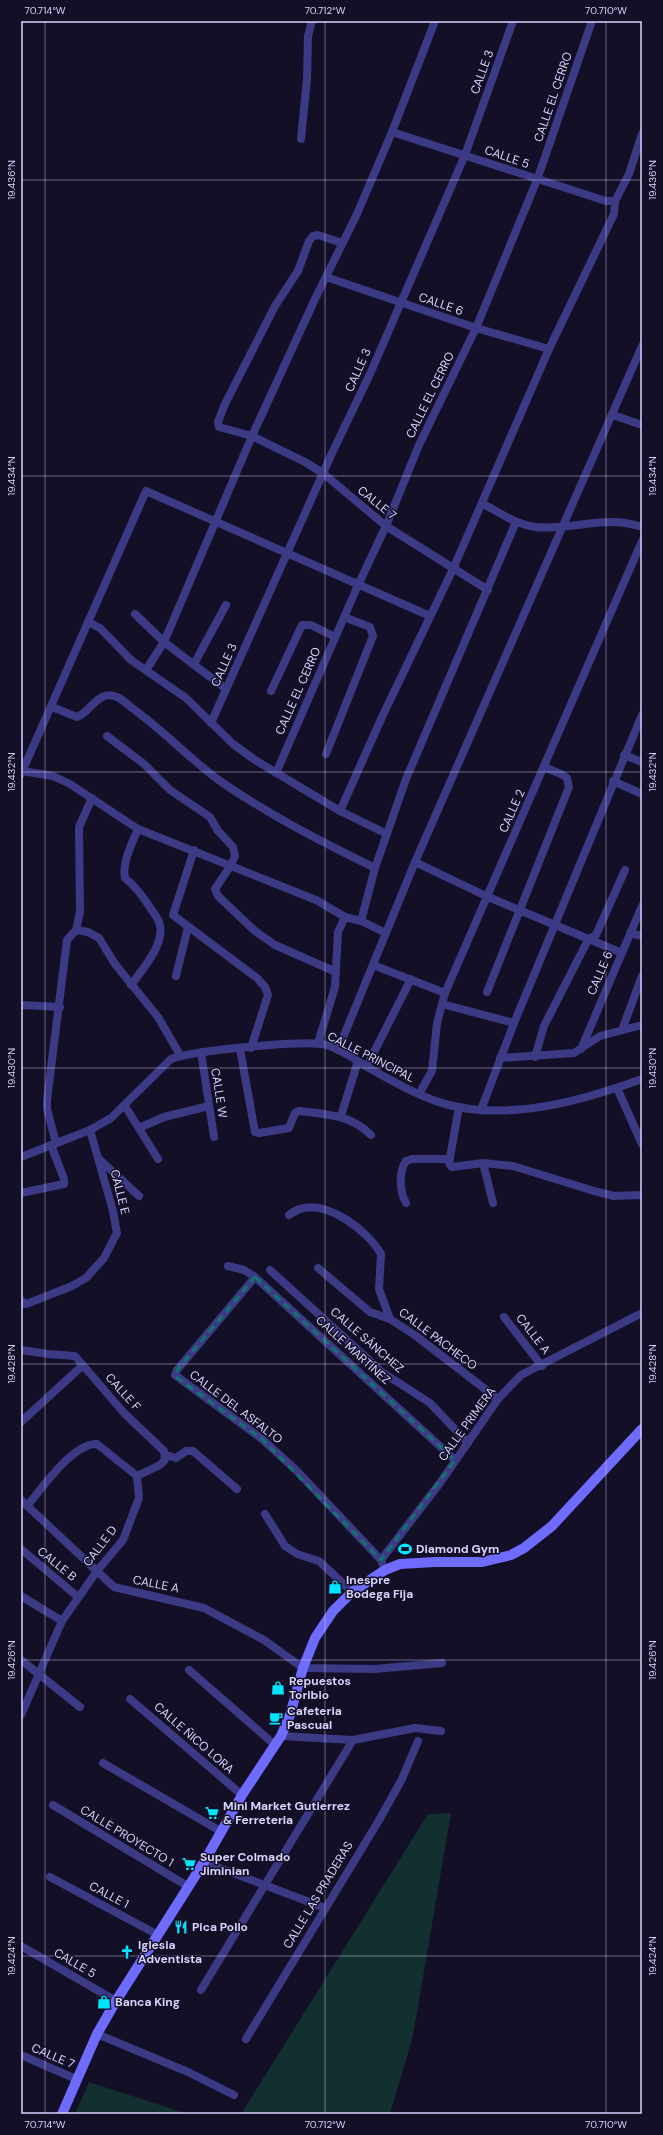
<svg xmlns="http://www.w3.org/2000/svg" width="663" height="2135" font-family="'DM Sans',sans-serif">
<rect width="100%" height="100%" fill="#130f26"/>
<!-- green -->
<g fill="#12302f">
<path d="M451,1813L413,2036L390,2114H241L428,1814Z"/>
<path d="M89,2082L188,2114H75Z"/>
</g>
<g fill="none" stroke-linecap="round" stroke-linejoin="round">
<!-- minor -->
<g stroke="#3d3a85" stroke-width="8">
<path d="M392,132L606,201H615"/>
<path d="M301,139L307,79L308,36L312,21"/>
<path d="M342,243L318,235L313,236L309,241L298,271L275,306L225,404L218,422L219,427L252,436L305,462L324,474L386,526L488,590"/>
<path d="M326,277L476,328L549,349"/>
<path d="M613,415L642,425"/>
<path d="M482,503C498,512 515,524 535,527C573,531 604,514 642,527"/>
<path d="M135,614L164,642L226,689"/>
<path d="M88,622L100,628L131,660L186,698L233,744L255,760L340,811L387,834"/>
<path d="M194,664L226,605"/>
<path d="M146,670L164,642L252,436L315,299L357,214L392,132L435,21"/>
<path d="M271,691L302,625H311L335,637"/>
<path d="M52,707L77,717C91,712 98,689 117,697C124,700 130,707 136,711C166,733 191,760 220,781C269,815 322,842 375,868"/>
<path d="M211,723L332,453L370,374L465,155L513,21"/>
<path d="M107,736L144,764L170,790L210,817L218,831L233,847L235,856L231,865L215,889L218,896L255,931L275,945L336,972"/>
<path d="M326,754L373,636L370,627L344,617"/>
<path d="M624,755L642,762"/>
<path d="M22,771L53,776L70,784L138,829L316,900L345,917L361,921L386,933"/>
<path d="M276,773L359,583L386,526L419,445L476,328L537,180L592,21"/>
<path d="M21,774L146,491L430,616"/>
<path d="M613,781L642,794"/>
<path d="M340,811L382,717L453,569L549,349L614,214L615,201L629,174L642,134"/>
<path d="M194,850L173,915L257,978L265,987L268,995L251,1048"/>
<path d="M415,862L488,897L622,953"/>
<path d="M361,921L375,868L406,779L516,522"/>
<path d="M76,930L88,932L99,938L115,964L158,1017L180,1055"/>
<path d="M630,933L642,936"/>
<path d="M373,965L445,993"/>
<path d="M176,976L188,927"/>
<path d="M131,985C142,970 167,942 159,922C157,916 152,911 149,906C142,895 135,886 125,878C122,862 132,844 138,829"/>
<path d="M487,992L569,787L567,778L561,774L544,767"/>
<path d="M442,1004L514,1023"/>
<path d="M21,1005L60,1007"/>
<path d="M622,1030L642,976"/>
<path d="M318,1043L335,987L338,932L345,917"/>
<path d="M240,1049L255,1132L259,1133L289,1128L295,1113L299,1111C326,1114 351,1115 371,1135"/>
<path d="M581,1049L642,906"/>
<path d="M338,1050L415,862L642,346"/>
<path d="M201,1052L214,1137"/>
<path d="M535,1057L544,1026L588,940L596,935L625,870"/>
<path d="M500,1058L574,1053L600,1036L642,1025"/>
<path d="M367,1066L411,979"/>
<path d="M617,1088L642,1144"/>
<path d="M419,1094L432,1071L437,1023L445,993L642,541"/>
<path d="M125,1106L158,1159"/>
<path d="M459,1107L449,1163L452,1167L483,1163L513,1166L594,1191L614,1196L642,1195"/>
<path d="M481,1110L514,1023L642,715"/>
<path d="M341,1116L358,1061"/>
<path d="M139,1128L164,1117L209,1106"/>
<path d="M56,1143L47,1109V1100L67,940L76,930L80,912L79,827L92,798"/>
<path d="M21,1157L90,1130L111,1118L171,1059C191,1051 307,1039 327,1045C341,1050 355,1059 367,1067C393,1081 421,1098 449,1105C512,1121 584,1100 642,1079"/>
<path d="M100,1160L139,1196"/>
<path d="M483,1163L493,1203"/>
<path d="M21,1193L64,1184V1179L51,1145"/>
<path d="M406,1203C400,1193 398,1172 406,1161L412,1159H450"/>
<path d="M289,1215C292,1213 296,1210 300,1209C328,1200 368,1231 381,1254L379,1289L390,1319L416,1336L498,1399"/>
<path d="M228,1266L244,1270L255,1277L455,1460"/>
<path d="M318,1268L370,1312L390,1319"/>
<path d="M270,1270L382,1372L430,1403L468,1443"/>
<path d="M255,1277L177,1370L175,1375L262,1439L296,1470L381,1560L385,1570"/>
<path d="M21,1300L25,1304L29,1303L72,1286L86,1278L104,1258L117,1233L113,1211L90,1130"/>
<path d="M504,1317L542,1366"/>
<path d="M21,1350L48,1354L75,1356L124,1413L164,1451L165,1460L160,1465L137,1476"/>
<path d="M21,1422L83,1365"/>
<path d="M166,1455L176,1458L186,1451H193L237,1489"/>
<path d="M21,1500L114,1587L204,1608L264,1640L303,1668L375,1669L442,1663"/>
<path d="M265,1514L285,1546L297,1554L319,1561L352,1592"/>
<path d="M21,1549L78,1597"/>
<path d="M381,1560L440,1483L498,1399L521,1375L642,1313"/>
<path d="M21,1596L62,1621"/>
<path d="M21,1660L80,1707"/>
<path d="M189,1670L275,1745"/>
<path d="M130,1699L242,1795"/>
<path d="M21,1715L62,1621L97,1571L123,1540L139,1498L137,1476L97,1444C73,1443 42,1488 28,1505"/>
<path d="M281,1736L353,1740L415,1728L441,1731"/>
<path d="M103,1763L222,1832"/>
<path d="M53,1805L189,1887"/>
<path d="M204,1862L325,1908"/>
<path d="M50,1877L158,1935"/>
<path d="M21,1946L116,2001"/>
<path d="M201,1990L353,1740"/>
<path d="M97,2034L188,2072L234,2095"/>
<path d="M246,2039L378,1822L402,1779L418,1741"/>
<path d="M21,2055L76,2079"/>
</g>
<!-- secondary -->
<path stroke="#6f6bff" stroke-width="10" d="M62,2114L97,2034L116,2001L204,1862L242,1795L281,1736L290,1715L303,1668L315,1638L333,1611L352,1592L385,1570L400,1564L435,1562H482L511,1555L524,1548L552,1526L642,1429"/>
</g>
<!-- marked area -->
<path fill="none" stroke="#0f766e" stroke-width="3" stroke-dasharray="8 5" stroke-linejoin="round" d="M255,1277L455,1460L381,1560L262,1439L176,1377L177,1370Z"/>
<!-- ticks -->
<path fill="none" stroke="#d9d4ff" stroke-width="1" stroke-opacity="0.45" d="M45,21V2114M325,21V2114M606,21V2114M21,180H642M21,476H642M21,772H642M21,1068H642M21,1364H642M21,1660H642M21,1956H642"/>
<!-- icons -->
<defs>
<g id="stadium-bare" transform="scale(1.08)"><path d="M0-5a6.5 5 0 1 0 0 10a6.5 5 0 1 0 0-10ZM-3.5-1.8h7v3.6h-7Z" fill="#00e5ff" stroke="#130f26" stroke-width="2.5" paint-order="stroke"/></g>
<g id="shop-bare" transform="scale(1.08)"><path d="M-5-2.5h2.3a2.7 3.5 0 0 1 5.4 0H5L5.5 6h-11ZM-1.5-2.5h3a1.5 2.3 0 0 0-3 0Z" fill="#00e5ff" stroke="#130f26" stroke-width="2.5" paint-order="stroke"/></g>
<g id="cafe-bare" transform="scale(1.08)"><path d="M-5.5-4.5H6V0H3Q3 3.5 0 3.5H-2.5Q-5.5 3.5-5.5 0ZM3-3.2v2h1.7v-2ZM-6 4.5H4V6H-6Z" fill="#00e5ff" stroke="#130f26" stroke-width="2.5" paint-order="stroke"/></g>
<g id="supermarket-bare" transform="scale(1.08)"><path d="M-6-5.5h2.5l.6 2H6L4.5 2H-2.5L-4.4-4H-6ZM-1.5 3.2a1.3 1.3 0 1 0 .1 0ZM3 3.2a1.3 1.3 0 1 0 .1 0Z" fill="#00e5ff" stroke="#130f26" stroke-width="2.5" paint-order="stroke"/></g>
<g id="restaurant-bare" transform="scale(1.08)"><path d="M-5-6h1v4h1v-4h1v4h1v-4h1v5L-1.5 .5V6h-2V.5L-5-1ZM5-6V6H3V1.5H1.5Q1.5-4 5-6Z" fill="#00e5ff" stroke="#130f26" stroke-width="2.5" paint-order="stroke"/></g>
<g id="church-bare" transform="scale(1.08)"><path d="M-1.2-6h2.4v3.5h3.3v2.4h-3.3V6h-2.4V-.1h-3.3v-2.4h3.3Z" fill="#00e5ff" stroke="#130f26" stroke-width="2.5" paint-order="stroke"/></g>
</defs>
<g fill-rule="evenodd">
<use href="#stadium-bare" x="405" y="1549"/>
<use href="#shop-bare" x="335" y="1587"/>
<use href="#shop-bare" x="278" y="1688"/>
<use href="#cafe-bare" x="276" y="1718"/>
<use href="#supermarket-bare" x="212" y="1813"/>
<use href="#supermarket-bare" x="189" y="1864"/>
<use href="#restaurant-bare" x="181" y="1927"/>
<use href="#church-bare" x="127" y="1952"/>
<use href="#shop-bare" x="104" y="2002"/>
</g>
<g text-anchor="middle" stroke-width="3" stroke-linejoin="round" paint-order="stroke">
<!-- street labels -->
<g font-size="12" fill="#d9d4ff" stroke="#130f26">
<text transform="translate(482 72) rotate(-70)" y="4">CALLE 3</text>
<text transform="translate(553 97) rotate(-71)" y="4">CALLE EL CERRO</text>
<text transform="translate(507 157) rotate(19)" y="4">CALLE 5</text>
<text transform="translate(441 304) rotate(19)" y="4">CALLE 6</text>
<text transform="translate(358 370) rotate(-66)" y="4">CALLE 3</text>
<text transform="translate(430 395) rotate(-64)" y="4">CALLE EL CERRO</text>
<text transform="translate(377 503) rotate(39)" y="4">CALLE 7</text>
<text transform="translate(224 665) rotate(-66)" y="4">CALLE 3</text>
<text transform="translate(298 691) rotate(-66)" y="4">CALLE EL CERRO</text>
<text transform="translate(512 811) rotate(-66)" y="4">CALLE 2</text>
<text transform="translate(600 973) rotate(-67)" y="4">CALLE 6</text>
<text transform="translate(371 1057) rotate(27)" y="4">CALLE PRINCIPAL</text>
<text transform="translate(219 1093) rotate(81)" y="4">CALLE W</text>
<text transform="translate(120 1192) rotate(76)" y="4">CALLE E</text>
<text transform="translate(533 1334) rotate(52)" y="4">CALLE A</text>
<text transform="translate(438 1339) rotate(37)" y="4">CALLE PACHECO</text>
<text transform="translate(367 1340) rotate(41)" y="4">CALLE SÁNCHEZ</text>
<text transform="translate(353 1350) rotate(42)" y="4">CALLE MARTÍNEZ</text>
<text transform="translate(123 1392) rotate(48)" y="4">CALLE F</text>
<text transform="translate(236 1407) rotate(37)" y="4">CALLE DEL ASFALTO</text>
<text transform="translate(467 1424) rotate(-54)" y="4">CALLE PRIMERA</text>
<text transform="translate(100 1546) rotate(-53)" y="4">CALLE D</text>
<text transform="translate(57 1564) rotate(39)" y="4">CALLE B</text>
<text transform="translate(156 1584) rotate(11)" y="4">CALLE A</text>
<text transform="translate(194 1738) rotate(41)" y="4">CALLE ÑICO LORA</text>
<text transform="translate(127 1836) rotate(31)" y="4">CALLE PROYECTO 1</text>
<text transform="translate(109 1895) rotate(28)" y="4">CALLE 1</text>
<text transform="translate(318 1895) rotate(-59)" y="4">CALLE LAS PRADERAS</text>
<text transform="translate(75 1963) rotate(30)" y="4">CALLE 5</text>
<text transform="translate(53 2056) rotate(23)" y="4">CALLE 7</text>
</g>
<!-- poi labels -->
<g font-size="12" font-weight="bold" fill="#d9d4ff" stroke="#130f26" text-anchor="start">
<text x="416" y="1553">Diamond Gym</text>
<text x="346" y="1584">Inespre<tspan x="346" dy="14">Bodega Fija</tspan></text>
<text x="289" y="1685">Repuestos<tspan x="289" dy="14">Toribio</tspan></text>
<text x="287" y="1715">Cafeteria<tspan x="287" dy="14">Pascual</tspan></text>
<text x="223" y="1810">Mini Market Gutierrez<tspan x="223" dy="14">&amp; Ferreteria</tspan></text>
<text x="200" y="1861">Super Colmado<tspan x="200" dy="14">Jiminian</tspan></text>
<text x="192" y="1931">Pica Pollo</text>
<text x="138" y="1949">Iglesia<tspan x="138" dy="14">Adventista</tspan></text>
<text x="115" y="2006">Banca King</text>
</g>
</g>
<!-- border -->
<rect width="663" height="2135" fill="none" stroke="#130f26" stroke-width="44"/>
<rect x="22" y="22" width="619" height="2091" fill="none" stroke="#d9d4ff" stroke-width="1.5"/>
<g font-size="10" text-anchor="middle" fill="#d9d4ff">
<text x="45" y="14">70.714°W</text>
<text x="325" y="14">70.712°W</text>
<text x="606" y="14">70.710°W</text>
<text transform="translate(11 180) rotate(-90)" y="4">19.436°N</text>
<text transform="translate(652 180) rotate(-90)" y="4">19.436°N</text>
<text transform="translate(11 476) rotate(-90)" y="4">19.434°N</text>
<text transform="translate(652 476) rotate(-90)" y="4">19.434°N</text>
<text transform="translate(11 772) rotate(-90)" y="4">19.432°N</text>
<text transform="translate(652 772) rotate(-90)" y="4">19.432°N</text>
<text transform="translate(11 1068) rotate(-90)" y="4">19.430°N</text>
<text transform="translate(652 1068) rotate(-90)" y="4">19.430°N</text>
<text transform="translate(11 1364) rotate(-90)" y="4">19.428°N</text>
<text transform="translate(652 1364) rotate(-90)" y="4">19.428°N</text>
<text transform="translate(11 1660) rotate(-90)" y="4">19.426°N</text>
<text transform="translate(652 1660) rotate(-90)" y="4">19.426°N</text>
<text transform="translate(11 1956) rotate(-90)" y="4">19.424°N</text>
<text transform="translate(652 1956) rotate(-90)" y="4">19.424°N</text>
<text x="45" y="2128">70.714°W</text>
<text x="325" y="2128">70.712°W</text>
<text x="606" y="2128">70.710°W</text>
</g>
</svg>
